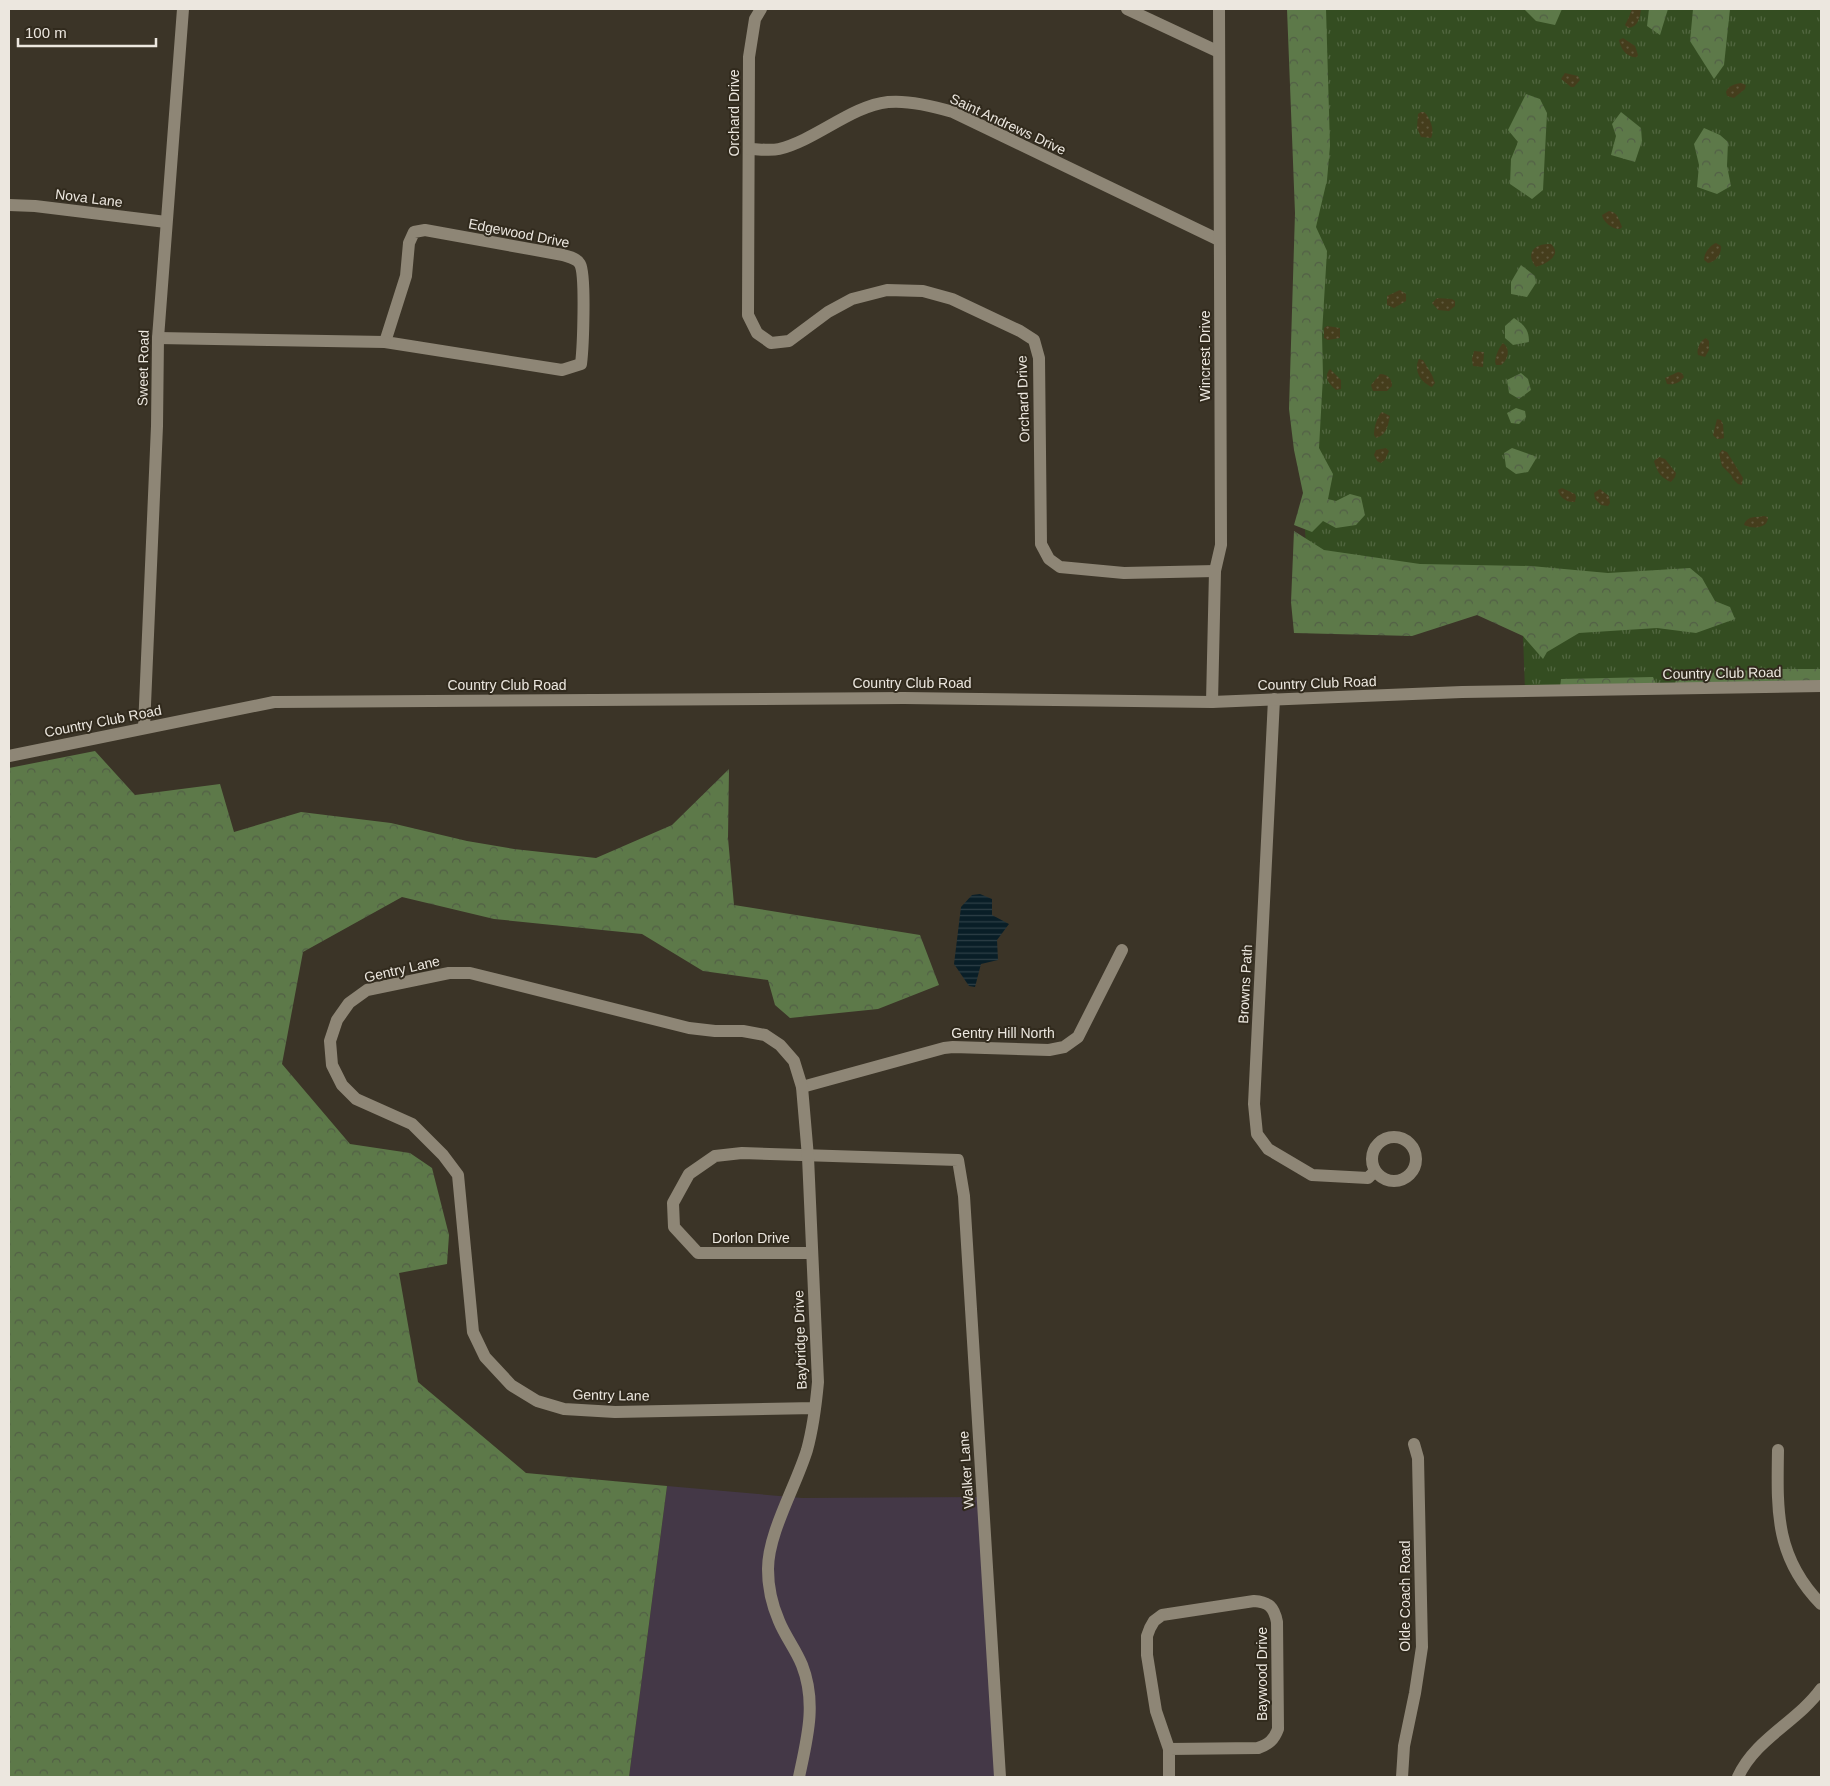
<svg xmlns="http://www.w3.org/2000/svg" width="1830" height="1786" font-family="Helvetica,sans-serif">
<defs>
<pattern id="grass-tufts" width="24" height="20" patternUnits="userSpaceOnUse" patternTransform="scale(1.25)"><rect width="24" height="20" fill="#344d21"/><path d="M3 7l-1-3M5 7V3M7 7l1-3M15 17l-1-3M17 17v-4M19 17l1-3" fill="none" stroke="#526741"/></pattern>
<pattern id="forest-crowns" width="20" height="18" patternUnits="userSpaceOnUse" patternTransform="scale(1.25)"><rect width="20" height="18" fill="#5d7949"/><path d="M2 6a3 3 0 1 1 6 0M12 15a3 3 0 1 1 6 0" fill="none" stroke="#525f46"/></pattern>
<pattern id="sand-dots" width="8" height="8" patternUnits="userSpaceOnUse" patternTransform="scale(1.25)"><rect width="8" height="8" fill="#453d1c"/><path d="M2 2h.1M6 6h.1" fill="none" stroke="#60593d" stroke-width="1.8" stroke-linecap="round"/></pattern>
<pattern id="water-rules" width="6" height="5" patternUnits="userSpaceOnUse" patternTransform="scale(1.25)"><rect width="6" height="5" fill="#091e27"/><path d="M0 2.5h6" fill="none" stroke="#2d3f46"/></pattern>
</defs>
<rect width="100%" height="100%" fill="#3b3427"/>
<!-- commercial -->
<path fill="#443847" d="M667,1486L802,1498L984,1497L996,1777H629Z"/>
<!-- grass -->
<path fill="url(#grass-tufts)" d="M1298,9H1821V686L1525,691L1521,580L1307,567L1303,493Z"/>
<!-- forest -->
<g fill="url(#forest-crowns)">
<path d="M1287,9H1326L1330,146L1327,180L1316,227L1327,251L1322,334L1323,376L1319,448L1333,474L1328,499L1336,501L1350,494L1361,497L1365,515L1356,525L1336,528L1323,521L1312,532L1294,525L1303,493L1294,450L1289,409L1295,213Z"/>
<path d="M1524,9H1562L1555,25L1536,21Z"/>
<path d="M1649,9H1668L1660,35L1647,26Z"/>
<path d="M1693,9H1730L1724,65L1714,79L1690,41Z"/>
<path d="M1526,94L1540,99L1547,113L1543,190L1532,199L1510,184L1511,159L1518,142L1508,130Z"/>
<path d="M1621,112L1641,128L1642,141L1635,162L1611,155L1616,136L1612,124Z"/>
<path d="M1704,128L1720,135L1728,142L1727,166L1731,186L1717,194L1697,187L1699,165L1694,144Z"/>
<path d="M1521,265L1535,276L1536,283L1527,297L1511,294V282Z"/>
<path d="M1514,318C1524,325 1529,329 1529,342L1513,345L1505,338V326Z"/>
<path d="M1521,373L1528,379L1531,390L1519,399L1509,393L1507,380Z"/>
<path d="M1516,408L1525,411L1526,417L1519,424L1511,423L1507,413Z"/>
<path d="M1512,448L1537,457L1528,472L1516,474L1506,467L1504,453Z"/>
<path d="M1294,531L1324,550L1420,564L1531,566L1608,573L1690,568L1702,578L1715,601L1730,607L1735,619L1696,633L1657,628L1579,633L1547,652L1543,659L1523,636L1477,615L1412,636L1294,633L1291,602Z"/>
<path d="M1769,669H1821V682L1675,684L1677,675Z"/>
<path d="M1653,677L1657,686L1560,687L1561,679Z"/>
<path d="M95,751L135,795L220,784L234,832L301,812L391,823L467,841L514,849L596,858L672,825L729,769L728,838L734,905L920,935L939,985L878,1009L790,1018L775,1005L768,980L703,971L642,934L494,919L402,897L303,952L282,1064L350,1144L410,1153L432,1168L449,1235L447,1264L399,1273L418,1382L526,1473L667,1486L629,1777H9V768Z"/>
</g>
<!-- sand -->
<g fill="url(#sand-dots)">
<path d="M1632,9H1641C1640,18 1638,27 1628,28L1625,25L1629,17Z"/>
<path d="M1623,38L1635,46L1638,55L1637,57C1628,59 1620,48 1619,40Z"/>
<path d="M1565,73L1578,76L1580,80L1574,87H1571L1561,79Z"/>
<path d="M1741,83L1746,85L1745,89L1734,98L1727,96L1726,92C1728,86 1734,84 1741,83Z"/>
<path d="M1421,112H1424C1430,117 1435,131 1431,138L1421,137L1417,128L1418,114Z"/>
<path d="M1609,211C1618,212 1619,220 1622,227L1620,229C1613,230 1603,222 1602,215Z"/>
<path d="M1716,243L1721,246C1722,253 1716,262 1708,263L1704,260C1704,253 1710,245 1716,243Z"/>
<path d="M1551,244C1563,255 1546,264 1536,267C1524,252 1536,243 1551,244Z"/>
<path d="M1400,290L1406,294V301L1394,308L1387,305V296Z"/>
<path d="M1437,298L1452,299L1455,301V306L1449,311L1438,310L1432,303Z"/>
<path d="M1327,326L1340,328V338L1328,340L1324,338V328Z"/>
<path d="M1706,338L1709,341V350L1705,357L1698,355C1696,349 1700,341 1706,338Z"/>
<path d="M1503,343C1511,349 1508,360 1501,365H1496C1493,360 1499,347 1503,343Z"/>
<path d="M1474,351L1484,352L1483,367L1473,366L1472,359Z"/>
<path d="M1419,359L1423,360L1432,375L1435,383L1432,387C1421,383 1413,370 1419,359Z"/>
<path d="M1330,369L1341,380V389L1336,390C1329,384 1323,377 1330,369Z"/>
<path d="M1678,372L1682,373L1684,377C1679,383 1675,385 1667,384L1665,378Z"/>
<path d="M1380,374C1388,374 1392,379 1392,386L1387,391H1373L1371,385Z"/>
<path d="M1382,412L1390,416C1388,425 1387,435 1376,438L1374,435C1374,428 1377,416 1382,412Z"/>
<path d="M1717,419L1721,420L1723,424L1724,438L1721,439H1717L1713,435Z"/>
<path d="M1386,448L1389,451L1385,460L1381,463L1377,461L1374,455L1376,450Z"/>
<path d="M1722,450L1727,452L1743,478L1742,485L1738,484L1733,479L1731,475L1722,466L1719,454Z"/>
<path d="M1659,457L1665,459L1676,473L1675,477L1671,482C1661,478 1657,472 1654,461Z"/>
<path d="M1562,488L1575,494L1576,497L1575,502C1567,503 1559,497 1558,490Z"/>
<path d="M1600,489L1609,496L1610,503L1608,506L1601,505L1595,499L1594,493Z"/>
<path d="M1764,516L1768,517C1768,529 1753,529 1744,525C1747,515 1756,518 1764,516Z"/>
</g>
<!-- water -->
<path fill="url(#water-rules)" d="M980,894L992,899V915L1009,924L997,940L998,960L981,964L975,987L969,986L954,964L961,907L972,895Z"/>
<g fill="none" stroke-linecap="round" stroke-linejoin="round">
<!-- minor -->
<g stroke="#8e8676" stroke-width="12">
<path d="M761,9L755,19L749,57L748,315L757,333L771,343L789,341L828,312L852,299L887,290L923,291L952,299L1020,331L1034,340L1039,358L1041,544L1049,559L1060,567L1124,573L1215,571"/>
<path d="M1127,9L1219,52"/>
<path d="M749,149C758,149 770,151 779,149C816,140 851,106 888,102C909,100 933,106 953,112L1219,240"/>
<path d="M9,205L35,206L166,222"/>
<path d="M425,230L563,255C569,257 577,258 580,264C586,275 583,348 581,364L562,370L385,342L406,276L409,243L414,232Z"/>
<path d="M158,338L385,342"/>
<path d="M1274,699L1254,1104L1257,1134L1268,1149L1312,1175L1368,1178L1375,1171"/>
<path d="M1212,702L1215,571L1221,545L1219,9"/>
<path d="M144,728L157,426L158,338L183,9"/>
<path d="M9,756L274,702L904,698L1212,702L1462,692L1821,686"/>
<path d="M802,1087L944,1048L953,1047L1049,1050L1064,1047L1078,1037L1122,950"/>
<circle cx="1394" cy="1159" r="22"/>
<path d="M812,1253H698L674,1227L673,1203L689,1174L715,1156L742,1153L958,1160L964,1196L971,1309L1000,1777"/>
<path d="M1778,1450C1777,1511 1775,1557 1821,1604"/>
<path d="M1169,1749L1258,1748C1269,1744 1274,1740 1278,1729L1277,1622C1274,1607 1269,1602 1254,1601L1162,1615L1154,1621L1150,1628L1147,1636V1655L1156,1711L1169,1749V1777"/>
<path d="M799,1777C807,1739 817,1703 802,1665C796,1650 785,1636 779,1621C772,1605 768,1587 768,1569C768,1533 796,1486 807,1450C813,1428 816,1404 818,1382L808,1157L802,1087L794,1061L780,1045L765,1035L743,1031H715L689,1028L470,973H449L367,990L349,1003L337,1020L330,1041L332,1065L342,1085L356,1099L412,1124L443,1155L458,1175L473,1332L485,1357L511,1385L537,1401L564,1409L615,1412L815,1408"/>
<path d="M1402,1777L1404,1746L1415,1693L1422,1647L1418,1458L1414,1444"/>
<path d="M1738,1777C1755,1739 1797,1722 1821,1689"/>
</g>
</g>
<g text-anchor="middle" stroke-width="4" stroke-linejoin="round" paint-order="stroke">
<!-- street labels -->
<g font-size="14" fill="#ece7df" stroke="#312a1d">
<text transform="translate(734 113) rotate(-90)" y="5">Orchard Drive</text>
<text transform="translate(1008 124) rotate(25)" y="5">Saint Andrews Drive</text>
<text transform="translate(89 198) rotate(7)" y="5">Nova Lane</text>
<text transform="translate(519 233) rotate(11)" y="5">Edgewood Drive</text>
<text transform="translate(1205 356) rotate(-90)" y="5">Wincrest Drive</text>
<text transform="translate(143 368) rotate(-89)" y="5">Sweet Road</text>
<text transform="translate(1023 399) rotate(-92)" y="5">Orchard Drive</text>
<text transform="translate(1722 673) rotate(-1)" y="5">Country Club Road</text>
<text x="912" y="688">Country Club Road</text>
<text transform="translate(1317 683) rotate(-2)" y="5">Country Club Road</text>
<text x="507" y="690">Country Club Road</text>
<text transform="translate(103 721) rotate(-11)" y="5">Country Club Road</text>
<text transform="translate(402 969) rotate(-13)" y="5">Gentry Lane</text>
<text transform="translate(1245 984) rotate(-87)" y="5">Browns Path</text>
<text x="1003" y="1038">Gentry Hill North</text>
<text x="751" y="1243">Dorlon Drive</text>
<text transform="translate(800 1340) rotate(-92)" y="5">Baybridge Drive</text>
<text transform="translate(611 1395) rotate(1)" y="5">Gentry Lane</text>
<text transform="translate(966 1470) rotate(-94)" y="5">Walker Lane</text>
<text transform="translate(1405 1596) rotate(-90)" y="5">Olde Coach Road</text>
<text transform="translate(1262 1674) rotate(-90)" y="5">Baywood Drive</text>
</g>
</g>
<!-- border -->
<rect width="1830" height="1786" fill="none" stroke="#ece7df" stroke-width="20"/>
<!-- scale -->
<path d="M18 38v8h138v-8" fill="none" stroke="#ece7df" stroke-width="2.5"/>
<text x="25" y="38" font-size="15" fill="#ece7df" stroke="#312a1d" stroke-width="4" paint-order="stroke">100 m</text>
</svg>
